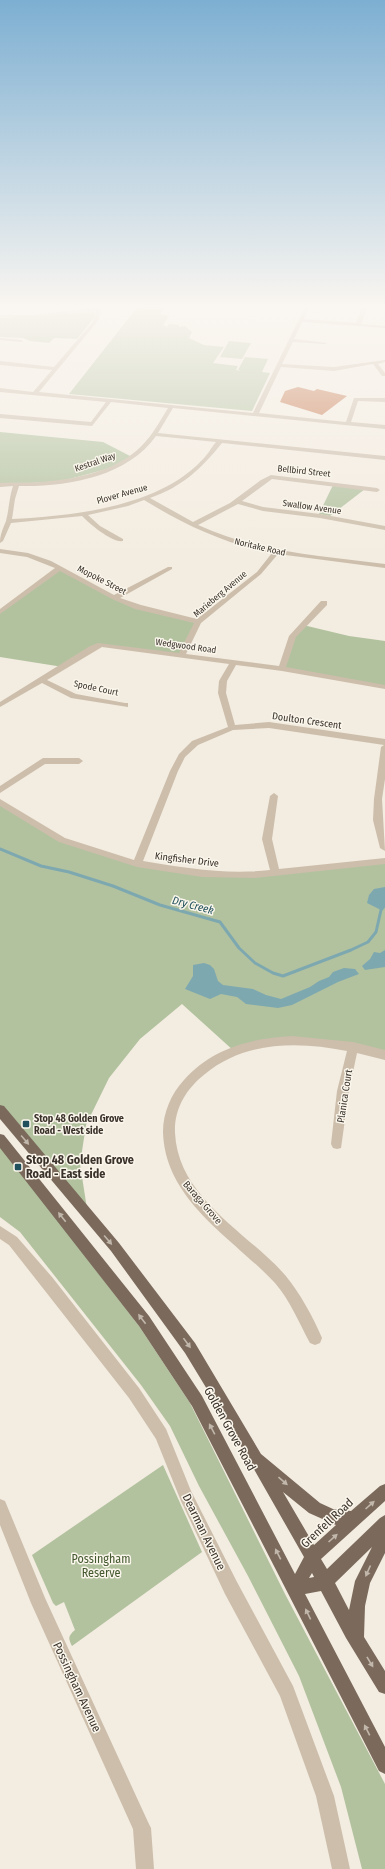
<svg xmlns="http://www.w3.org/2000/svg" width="385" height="1869" font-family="'Fira Sans Condensed',sans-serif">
<rect width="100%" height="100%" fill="#f3ece0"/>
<!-- green -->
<g fill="#b2c29f">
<path d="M139,305H167L160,314L169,316L163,325L167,327L169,324L179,325V327L185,326L192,332L189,338L204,345L224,347L213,363L238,366L236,370L241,371L238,370L245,357L268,359L262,372L270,373L252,411L69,394Z"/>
<path d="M95,312L94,318L77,339L54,338L49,343L30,341L23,338L0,337V318Z"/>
<path d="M229,341L251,343L242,359L220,357Z"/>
<path d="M0,432L103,442L132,457L111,468L62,481L0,485Z"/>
<path d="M333,485L365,489L330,516L319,514Z"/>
<path d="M59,568L114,598L198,622L182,655L101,645L63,667L0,657V612Z"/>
<path d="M303,625L349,636L385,641V687L282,669L293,636Z"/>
<path d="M0,802L62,840L137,864L202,874L275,873L385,861V1055L308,1041L234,1051L182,1004L140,1039L109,1078L86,1125L80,1164L88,1215L0,1110Z"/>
<path d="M0,1146L139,1326L190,1403L285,1594L385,1784V1869H362L341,1787L299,1676L248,1576L199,1486L170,1426L141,1385L20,1232L0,1217Z"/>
<path d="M163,1465L202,1552L72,1646C68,1638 68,1636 75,1630L64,1602L56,1606L53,1603L32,1555Z"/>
</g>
<!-- water -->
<g fill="#7ea8b0">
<path d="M385,887V905L381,910L367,903L369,895L374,889Z"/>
<path d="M385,950V967L365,970L362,966L370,959L374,952L380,953Z"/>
<path d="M204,963L210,965L214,969L218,981L223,985L253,989L266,995L281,999L310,987L319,981L329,977L333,972L344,968L355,969L359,974L338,982L292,1005L278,1008L246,1004L237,997L221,994L210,999L185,989L193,976V965Z"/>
</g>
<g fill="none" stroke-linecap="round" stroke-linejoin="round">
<!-- stream -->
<path stroke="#7ea8b0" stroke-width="3" d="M0,849L41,866L69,872L113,886L160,905L220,922L239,948L255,963L273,973L283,976L351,950L368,942L376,932L381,910L385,905"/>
</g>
<!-- building -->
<path fill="#c5774c" d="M298,387L314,391L317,389L347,396L322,415L280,402L285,391Z"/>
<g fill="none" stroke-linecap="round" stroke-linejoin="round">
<!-- minor -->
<g fill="#ccbeab" fill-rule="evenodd">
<path d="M93,305H97L101,312L97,322L39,392L253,413L306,305H310L304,319L356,323L363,305L385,306V308L368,307L361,324L385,326V328L302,322L294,339L327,343L325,344L293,342L282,364L334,367L385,360V362L378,364L385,373V376H382L373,364L334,371L281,367L259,413L346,422L354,398H385V402L358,401L351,422L385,425V429L173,408L158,433L385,456V460L222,443C201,469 182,487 150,498L193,522L230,503L261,480L271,475L377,488L380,490L377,492L272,479L242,501L263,507L320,514L385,526V530L320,518L263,511L238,504L198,525C256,552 321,556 385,564V568L278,554L261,574L201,623L186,654L279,666L289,636L321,601H327V605L296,637L286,667L385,685V689L282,671L236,665L227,681L226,693L235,725L269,722L385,739V779L382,799L385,851L380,848L373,820L374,799L381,747L384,745L269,728L233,730L198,745L185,757L178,771L143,861C185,868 227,875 270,870L262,839L270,796L274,793L278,796L272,839L279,869L385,858V864L255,878L202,877L137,867L59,842L0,806V799L65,838L134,860L170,771L179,754L192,741L228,727L218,693L219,681L229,664L102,647L47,680L76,694L125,703H128V707L71,698L42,683L0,707V702L90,646L98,643L179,653L194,623L135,609L112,599L60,571L0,614V609L55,568L27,557L0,553V549L28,553L51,561L114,595L168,567H172V569L120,598L141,605L197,619L257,572L272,553C225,544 185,525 144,500L128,506L88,515L100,526L123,539V541C112,543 90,524 82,516L11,523L3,541L0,543C0,534 3,529 6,521C9,510 9,498 13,486L0,487V483C15,482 28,483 42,482C78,479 122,470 146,441C155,431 161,419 168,408L111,402L92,426L0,418V414L91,422L106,402L0,392V388L33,392L52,370L0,365V361L54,367L93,322L96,311L35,317H0V315H35L94,308ZM156,436L216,442C211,448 207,456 201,461C158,507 72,516 12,519L15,499L19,486C67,487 127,477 156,436Z"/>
<path d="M0,338L21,340L23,341L21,342L0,340Z"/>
<path d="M43,758H79L83,761L79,764H45L0,793V786Z"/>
<path d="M292,1036L353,1042L385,1050V1060L357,1053L349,1091L341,1148L337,1149L333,1148L331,1144L337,1091L347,1051C298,1041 245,1041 205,1074C186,1089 174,1109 175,1133C178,1198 247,1232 285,1275C300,1293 313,1317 322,1338L320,1343L315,1345L310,1343C299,1323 290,1300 275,1283C233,1238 165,1201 163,1132C163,1113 171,1094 184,1080C212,1048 252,1038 292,1036Z"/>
<path d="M0,1226L17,1237L52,1277L139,1388L166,1429L191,1491L237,1582L293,1686L334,1796L350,1869H332L316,1796L280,1696L225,1594L181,1501L156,1439L129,1398L42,1287L9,1245L0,1239Z"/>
<path d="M0,1499L5,1501L45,1598L148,1822L151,1828L154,1869H136L133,1829L31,1603L0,1525Z"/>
</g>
<!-- major -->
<path fill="#7b6a5c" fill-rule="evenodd" d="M0,1105L4,1106L119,1243L195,1343L261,1454L320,1503L333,1509L351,1511L380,1486L385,1484V1501L321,1559L327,1569L380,1518L385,1515V1553L370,1583L365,1606L364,1637L385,1671V1694L379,1692L346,1638L321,1591L305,1594L385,1747V1774L379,1771L192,1406L139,1326L0,1148V1134L4,1135L149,1316L202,1396L295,1574L304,1557L230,1427L185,1353L111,1251L0,1119ZM283,1492L309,1513L336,1525L314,1545ZM372,1547L355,1581L349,1610L335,1583ZM312,1573L314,1577L309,1578Z"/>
</g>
<!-- one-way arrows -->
<defs><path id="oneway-solid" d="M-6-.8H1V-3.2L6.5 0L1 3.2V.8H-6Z"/></defs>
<g fill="#c1b7ab">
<use href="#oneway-solid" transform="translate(25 1140) rotate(50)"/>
<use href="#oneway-solid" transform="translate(62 1217) rotate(-128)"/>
<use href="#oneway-solid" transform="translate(108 1240) rotate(50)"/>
<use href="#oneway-solid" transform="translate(142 1319) rotate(-127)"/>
<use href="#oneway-solid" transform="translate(187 1343) rotate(54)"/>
<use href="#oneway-solid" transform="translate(212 1429) rotate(-118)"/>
<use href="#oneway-solid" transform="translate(283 1481) rotate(41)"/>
<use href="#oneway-solid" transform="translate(370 1505) rotate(-42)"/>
<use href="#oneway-solid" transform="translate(333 1538) rotate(-42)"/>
<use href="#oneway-solid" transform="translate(278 1554) rotate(-117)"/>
<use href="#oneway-solid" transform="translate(368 1571) rotate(114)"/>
<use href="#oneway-solid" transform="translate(308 1614) rotate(-116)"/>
<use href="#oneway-solid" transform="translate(370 1662) rotate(59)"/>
<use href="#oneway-solid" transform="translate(367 1730) rotate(-117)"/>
</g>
<!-- sky -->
<linearGradient id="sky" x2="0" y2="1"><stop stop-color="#7dafd2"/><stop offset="0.54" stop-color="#faf6f1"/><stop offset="1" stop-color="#faf6f1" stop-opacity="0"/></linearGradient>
<rect width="385" height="566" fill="url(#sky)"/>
<!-- markers -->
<g fill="#20505b" stroke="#faf6ec" stroke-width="1.5">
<rect x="22" y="1120" width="8" height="8" rx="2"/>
<rect x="14" y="1163" width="8" height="8" rx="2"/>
</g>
<g text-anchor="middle" stroke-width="3" stroke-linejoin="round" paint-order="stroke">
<!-- far-street labels -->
<g font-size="9" fill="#39312a" stroke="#faf6ec">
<text transform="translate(95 462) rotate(-19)" y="3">Kestral Way</text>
<text transform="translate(304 471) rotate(6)" y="3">Bellbird Street</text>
<text transform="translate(122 494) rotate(-16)" y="3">Plover Avenue</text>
<text transform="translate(312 507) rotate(8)" y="3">Swallow Avenue</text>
<text transform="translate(260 547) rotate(13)" y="3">Noritake Road</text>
<text transform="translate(102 580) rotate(27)" y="3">Mopoke Street</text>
<text transform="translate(220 594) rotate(-40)" y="3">Marieberg Avenue</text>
<text transform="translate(186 646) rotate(8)" y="3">Wedgwood Road</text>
<text transform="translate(96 688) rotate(12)" y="3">Spode Court</text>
</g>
<!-- street labels -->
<g font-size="10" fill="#39312a" stroke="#faf6ec">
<text transform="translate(307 720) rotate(8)" y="4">Doulton Crescent</text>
<text transform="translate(187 859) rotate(7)" y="4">Kingfisher Drive</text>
<text transform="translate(344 1096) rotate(-81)" y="4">Planica Court</text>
<text transform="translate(203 1202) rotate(49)" y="4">Baraga Grove</text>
</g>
<!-- poi labels -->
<g font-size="10" font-weight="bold" fill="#39312a" stroke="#faf6ec" text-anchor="start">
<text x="34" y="1122">Stop 48 Golden Grove<tspan x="34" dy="12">Road - West side</tspan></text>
</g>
<!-- water labels -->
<g font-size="11" font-style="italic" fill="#20505b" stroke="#faf6ec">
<text transform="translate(193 905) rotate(15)" y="4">Dry Creek</text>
</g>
<!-- near-poi labels -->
<g font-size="12" font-weight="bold" fill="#39312a" stroke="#faf6ec" text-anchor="start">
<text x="26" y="1164">Stop 48 Golden Grove<tspan x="26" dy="14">Road - East side</tspan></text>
</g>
<!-- near-street labels -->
<g font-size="12" fill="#39312a" stroke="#faf6ec">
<text transform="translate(230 1429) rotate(61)" y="4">Golden Grove Road</text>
<text transform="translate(327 1523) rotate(-43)" y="4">Grenfell Road</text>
<text transform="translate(204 1532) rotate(64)" y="4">Dearman Avenue</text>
<text transform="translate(77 1687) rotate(65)" y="4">Possingham Avenue</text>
</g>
<!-- near-park labels -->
<g font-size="12" fill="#43582e" stroke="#faf6ec">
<text x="101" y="1563">Possingham<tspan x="101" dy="14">Reserve</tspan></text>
</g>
</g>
</svg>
